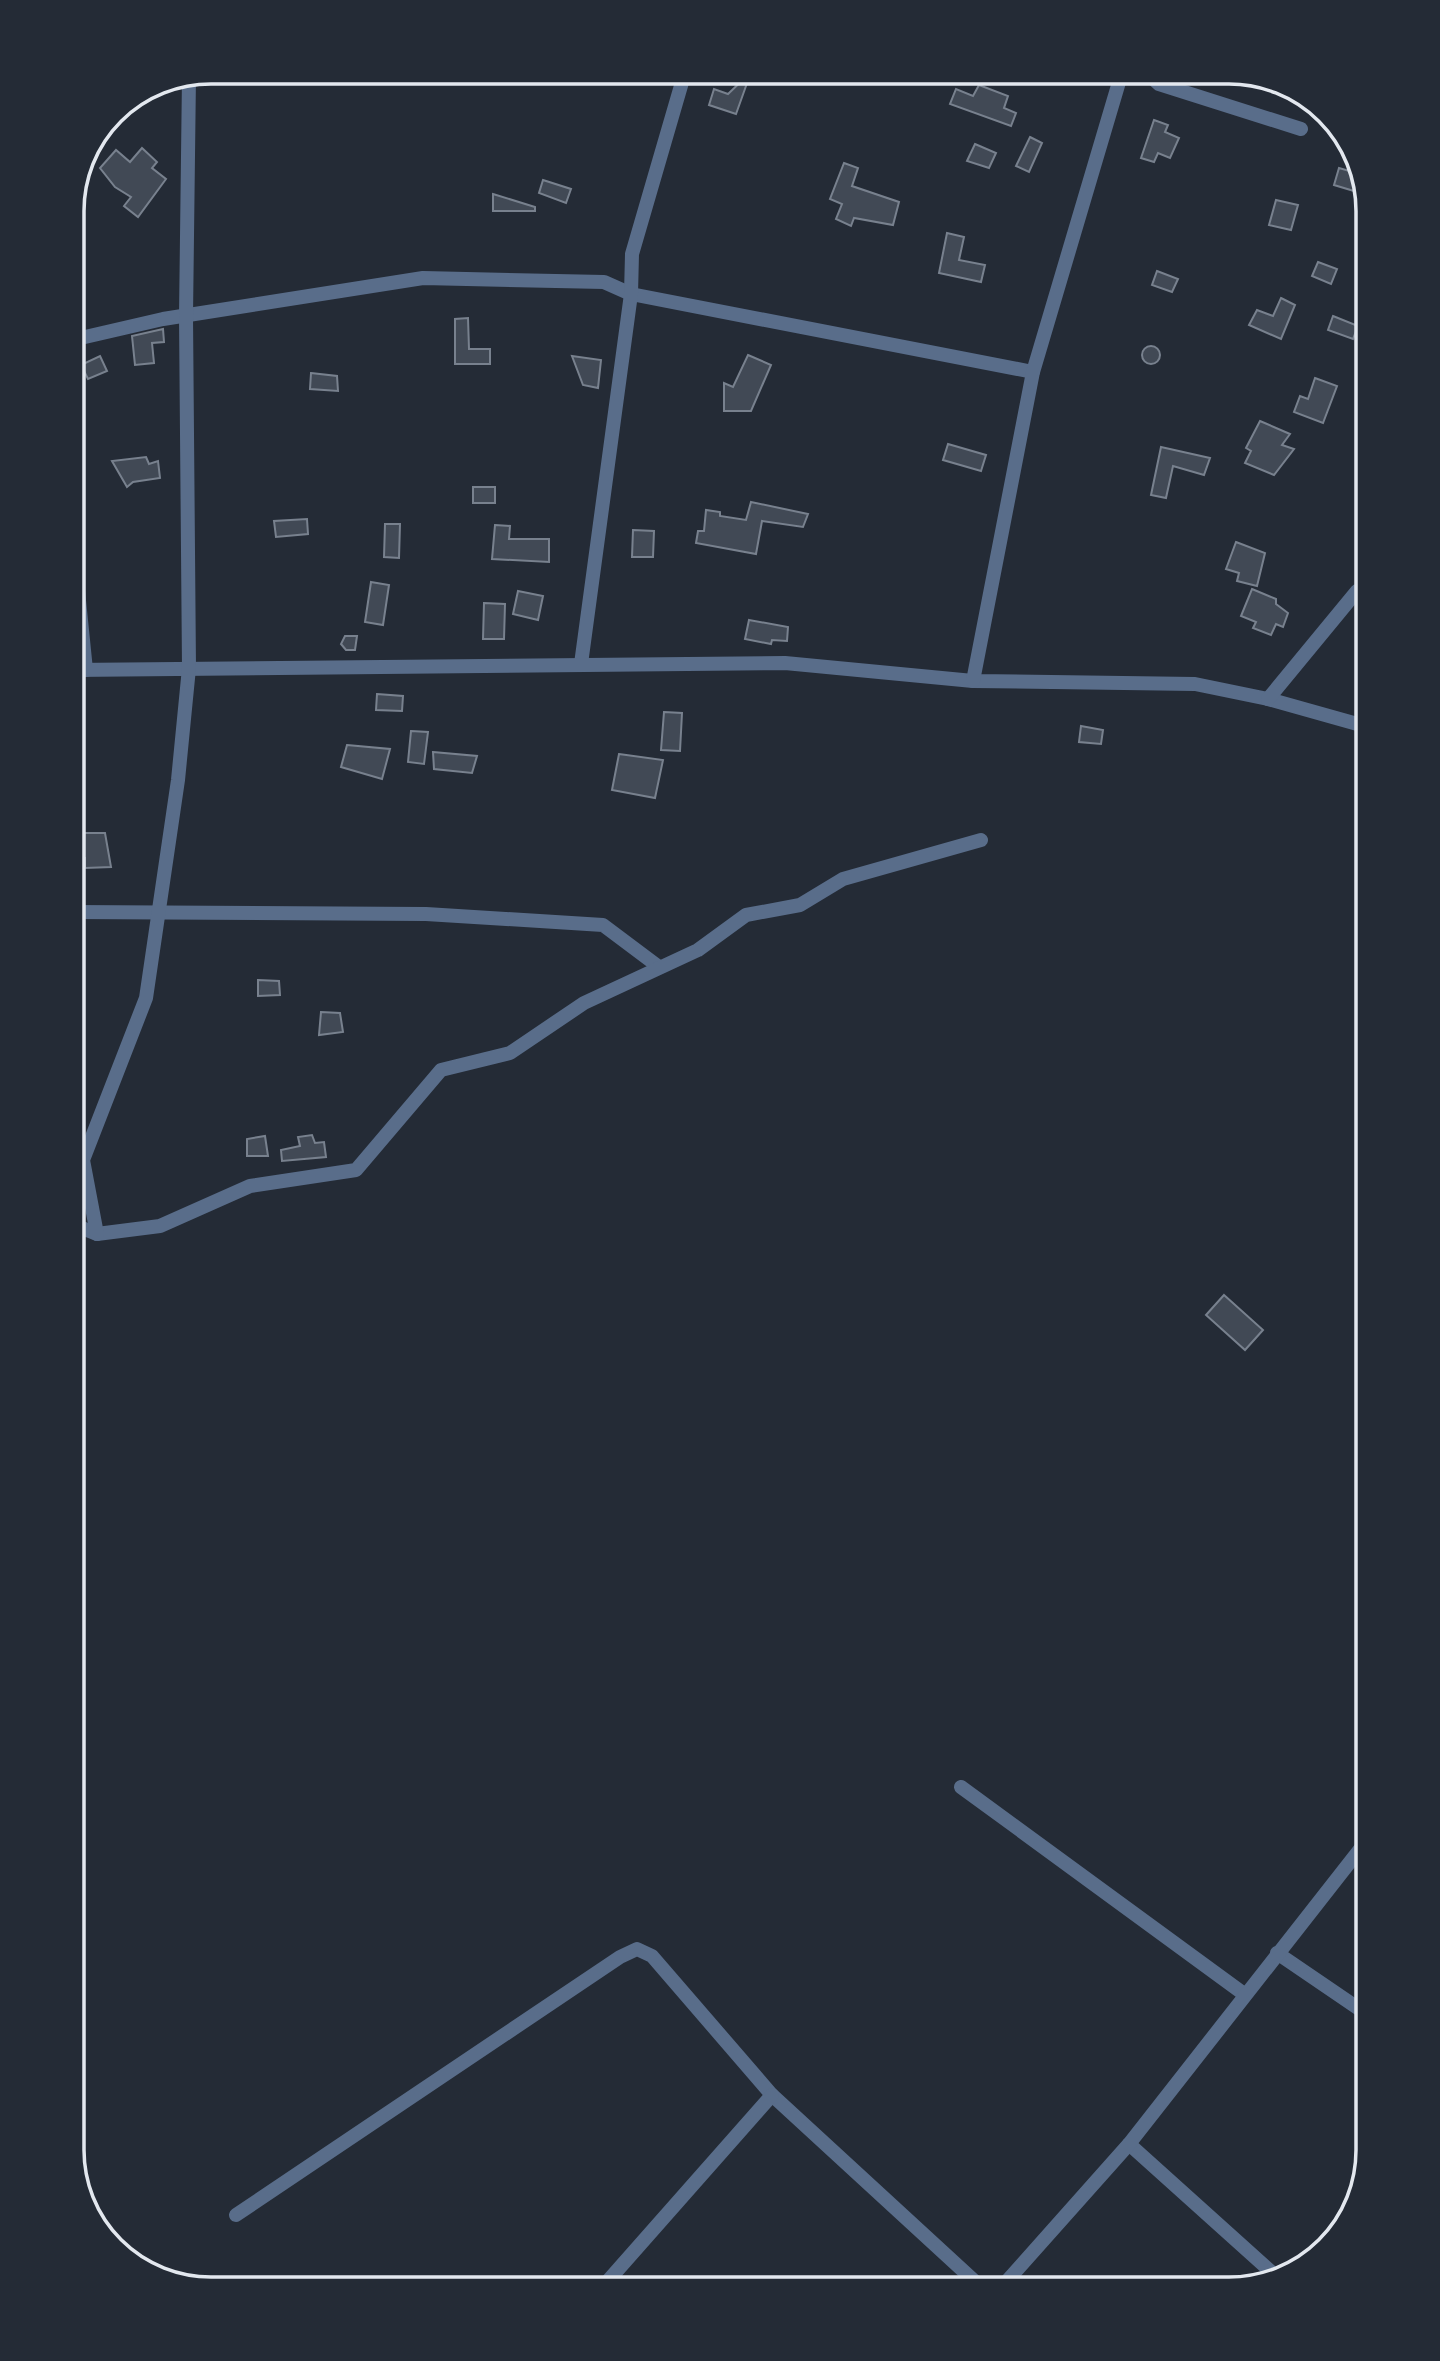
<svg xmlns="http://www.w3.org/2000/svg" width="1440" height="2361" font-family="Figtree,sans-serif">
<rect width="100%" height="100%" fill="#242b36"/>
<!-- building -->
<g fill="#414955" stroke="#78818e" stroke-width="2">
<path d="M751,72L736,114L709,105L714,89L728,94Z"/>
<path d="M979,85L1008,96L1004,108L1016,113L1011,126L950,104L956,89L973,96Z"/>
<path d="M1154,120L1168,125L1165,132L1179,138L1170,158L1158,153L1154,162L1141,158Z"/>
<path d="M1030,137L1042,143L1029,172L1016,166Z"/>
<path d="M975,144L996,153L989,168L967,161Z"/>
<path d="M142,148L157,162L152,168L166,179L138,217L124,206L131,197L115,187L100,168L116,150L130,162Z"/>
<path d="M844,163L858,168L852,186L899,202L893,225L854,218L851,226L836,219L842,204L830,199Z"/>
<path d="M1339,168L1360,174L1364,194L1334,185Z"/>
<path d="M543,180L571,189L566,203L539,193Z"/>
<path d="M493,194L535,207V211H493Z"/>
<path d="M1276,200L1298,205L1291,230L1269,225Z"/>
<path d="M947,233L964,237L959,260L985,265L981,282L939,273Z"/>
<path d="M1318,262L1337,269L1331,284L1312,276Z"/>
<path d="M1157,271L1178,279L1172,292L1152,285Z"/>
<path d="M1281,298L1295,305L1281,339L1249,325L1257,310L1273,316Z"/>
<path d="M1333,316L1358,326L1353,339L1328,330Z"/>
<path d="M468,318L469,349H490V364H455V319Z"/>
<path d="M163,329L164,342L152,343L154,363L135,365L132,336Z"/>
<circle cx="1151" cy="355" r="9"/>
<path d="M748,355L771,365L751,411H724V383L733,387Z"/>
<path d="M100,356L107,371L88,379L81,365Z"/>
<path d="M572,356L601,360L598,388L583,385Z"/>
<path d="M311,373L337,376L338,391L310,389Z"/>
<path d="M1315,378L1337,386L1323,423L1294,412L1300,396L1308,399Z"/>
<path d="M1260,421L1290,434L1282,445L1294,449L1274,475L1245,463L1251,451L1246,448Z"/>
<path d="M948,444L986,455L981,471L943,460Z"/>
<path d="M1161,447L1210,458L1204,475L1173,466L1166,498L1151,495Z"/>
<path d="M146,457L149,464L158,461L160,478L133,482L127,487L112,461Z"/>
<rect x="473" y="487" width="22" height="16"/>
<path d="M751,502L808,514L803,527L762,521L756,554L696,543L698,531H704L706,510L720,512V516L746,520Z"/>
<path d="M307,519L308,534L276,537L274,521Z"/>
<path d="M385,524H400L399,558L384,557Z"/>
<path d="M495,525L510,526L509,539H549V562L492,559Z"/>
<path d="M633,530L654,531L653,557H632Z"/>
<path d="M1236,542L1265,553L1257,586L1237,581L1239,573L1226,569Z"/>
<path d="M371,582L389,585L383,625L365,622Z"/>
<path d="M1252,589L1276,599V604L1288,613L1283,627L1276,624L1271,635L1253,628L1256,622L1241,616Z"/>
<path d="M518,591L543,596L538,620L513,614Z"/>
<path d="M484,603L505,604L504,639H483Z"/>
<path d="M749,620L788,627L787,641L772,640L771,644L745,639Z"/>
<path d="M345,636H357L355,650H346L341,644Z"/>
<path d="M377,694L403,696L402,711L376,710Z"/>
<path d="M664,712L682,713L680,751L661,750Z"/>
<path d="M1081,726L1103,730L1101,744L1079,742Z"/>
<path d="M411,731L428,732L424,764L408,762Z"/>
<path d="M347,745L390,749L382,779L341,767Z"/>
<path d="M433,752L477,756L472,773L434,769Z"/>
<path d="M619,754L663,760L655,798L612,790Z"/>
<path d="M76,833H105L111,867L85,868V858H76Z"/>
<path d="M258,980L279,981L280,995L258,996Z"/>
<path d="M321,1012L340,1013L343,1032L319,1035Z"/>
<path d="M312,1135L315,1143L324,1142L326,1157L282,1161L281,1150L300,1146L298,1137Z"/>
<path d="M265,1136L268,1156H247V1139Z"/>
<path d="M1224,1295L1263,1330L1245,1350L1206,1315Z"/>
</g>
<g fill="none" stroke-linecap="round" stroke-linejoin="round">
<!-- street -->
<g stroke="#596d8a" stroke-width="14">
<path d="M1146,72L1159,84L1301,129"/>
<path d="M72,340L163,319L423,278L604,282L631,294L1033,372"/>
<path d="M72,425V416"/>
<path d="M72,531L86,670"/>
<path d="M581,664L631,294L632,254L685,72"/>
<path d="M72,670L785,663L973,681L1195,684L1268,699L1368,727"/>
<path d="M973,681L1033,372L1122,72"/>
<path d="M1268,699L1357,591"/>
<path d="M72,912L426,914L603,925L659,967"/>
<path d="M72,1224L97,1234L160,1226L250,1186L356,1170L441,1070L510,1053L584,1003L698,950L746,915L800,905L843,879L981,840"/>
<path d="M97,1234L83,1160L146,998L178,780L189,668L186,316L189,76"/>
<path d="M961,1787L1244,1994"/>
<path d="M1277,1953L1368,2015"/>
<path d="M1129,2144L1278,2278"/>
<path d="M236,2215L620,1957L637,1949L652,1956L772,2095L983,2289"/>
<path d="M607,2289V2282L772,2095"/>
<path d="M1000,2289L1129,2144L1368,1839"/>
</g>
</g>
<!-- crop -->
<path d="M0 0H1440V2361H0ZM211 84H1229A127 127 0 0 1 1356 211V2150A127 127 0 0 1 1229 2277H211A127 127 0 0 1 84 2150V211A127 127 0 0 1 211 84Z" fill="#242b36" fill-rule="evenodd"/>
<path fill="none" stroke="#e3e8ef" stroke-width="3.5" d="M211 84H1229A127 127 0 0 1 1356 211V2150A127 127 0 0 1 1229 2277H211A127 127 0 0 1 84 2150V211A127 127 0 0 1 211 84Z"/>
</svg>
